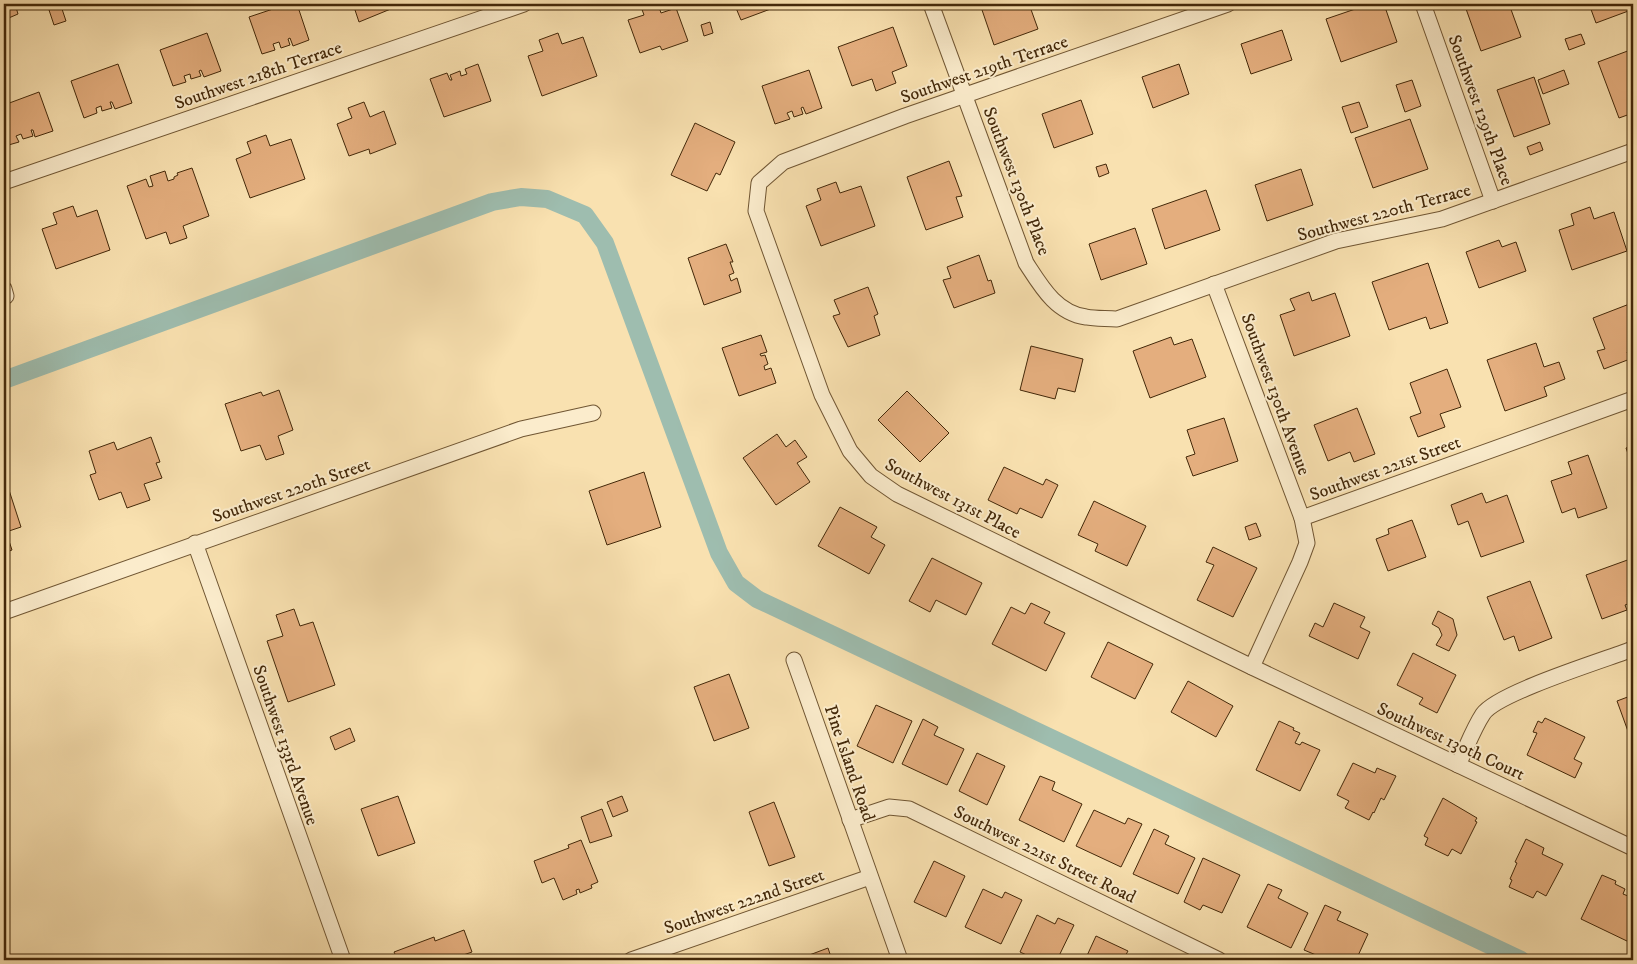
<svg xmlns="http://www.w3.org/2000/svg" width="1637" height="964" font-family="'IM FELL DW Pica',serif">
<rect width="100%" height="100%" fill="#f9e1b0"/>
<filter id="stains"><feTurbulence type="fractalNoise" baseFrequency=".004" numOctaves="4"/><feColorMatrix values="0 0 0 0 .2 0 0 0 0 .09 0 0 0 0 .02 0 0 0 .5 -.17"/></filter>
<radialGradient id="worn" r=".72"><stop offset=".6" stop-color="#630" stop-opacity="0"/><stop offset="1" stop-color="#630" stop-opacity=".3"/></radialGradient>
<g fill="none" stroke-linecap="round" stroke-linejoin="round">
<!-- canal -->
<path stroke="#9ebdaf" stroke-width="18" d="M4,380L492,202L521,197L547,199L585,215L605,243L719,553L736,583L757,599L1521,960"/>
</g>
<!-- building -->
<g fill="#e4ae7e" stroke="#432809">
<path d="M4,4H15L18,14L4,20Z"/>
<path d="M288,4H297L309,40L293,46L290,38L288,39L290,45L281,48L279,42L273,44L275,50L262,54L249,17Z"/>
<path d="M353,4H397L398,6L359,22Z"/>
<path d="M640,4H658L661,13L676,8L688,41L662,50L660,46L640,53L628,20L644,15Z"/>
<path d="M733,4H784L741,20L736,8L735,9Z"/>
<path d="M990,4H1029L1038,29L994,45L981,7Z"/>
<path d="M1370,4H1384L1397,42L1341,62L1326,19Z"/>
<path d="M1471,4H1509L1521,37L1481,51L1465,6Z"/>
<path d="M1589,4H1629L1631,10L1596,23Z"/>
<path d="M61,6L66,21L54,25L49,10Z"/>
<path d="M710,22L713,33L704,36L701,25Z"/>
<path d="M893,27L907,66L892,72L896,83L876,91L872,79L852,86L838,47Z"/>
<path d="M1282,30L1292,60L1251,74L1241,44Z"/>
<path d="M207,33L221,71L204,77L201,70L199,71L201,76L191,79L190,74L184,76L186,82L173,86L160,50Z"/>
<path d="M558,33L562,44L583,37L597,76L542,96L528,56L543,51L539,40Z"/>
<path d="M1581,34L1585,44L1569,50L1565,39Z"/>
<path d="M1633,49V113L1619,118L1598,62Z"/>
<path d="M118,64L132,103L115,109L112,102H110L112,108L102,111L101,106L96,108L97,113L84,118L71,81Z"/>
<path d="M478,64L491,101L444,117L430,79L447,73L450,80H452L450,75L460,71L461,76L467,74L465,69Z"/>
<path d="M1179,64L1189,94L1153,108L1142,77Z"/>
<path d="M809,70L822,108L806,114L803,107L801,108L803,114L794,117L792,111L787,113L790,119L775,124L762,86Z"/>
<path d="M1564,70L1569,84L1543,94L1538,80Z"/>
<path d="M1534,77L1550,124L1514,137L1497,90Z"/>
<path d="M1412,80L1421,106L1405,112L1396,85Z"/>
<path d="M39,92L53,131L35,137L33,130H31L33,136L23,139L21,134L16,136L19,142L5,146L4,105Z"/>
<path d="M1081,100L1093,134L1054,148L1042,114Z"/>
<path d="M364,102L370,117L384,111L396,144L370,154L369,149L349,156L337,124L352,118L348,108Z"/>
<path d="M1359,102L1368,127L1351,133L1342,107Z"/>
<path d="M1410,119L1428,169L1373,188L1355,138Z"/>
<path d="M695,123L735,142L720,175L716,173L707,191L671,175Z"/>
<path d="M266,135L270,146L291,139L305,179L250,198L236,159L251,153L247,142Z"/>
<path d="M1540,142L1543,150L1530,155L1527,147Z"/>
<path d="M949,161L962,196L956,197L963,217L926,230L907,177Z"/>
<path d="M1106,164L1109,173L1099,177L1096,167Z"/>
<path d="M192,168L209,216L183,226L187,238L170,244L166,232L146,239L127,186L146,179L149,187L153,186L150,176L165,171L168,181L174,179V177L178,175L177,173Z"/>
<path d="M1301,169L1313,205L1267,221L1255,185Z"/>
<path d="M836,182L840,193L861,186L875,226L821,246L806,206L821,200L817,189Z"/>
<path d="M1206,190L1220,230L1165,249L1152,209Z"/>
<path d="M73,206L77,217L97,210L110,250L56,269L42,229L57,224L53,213Z"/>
<path d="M1590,207L1594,219L1614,212L1627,251L1572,270L1559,230L1574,225L1571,214Z"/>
<path d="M1135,228L1147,264L1101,280L1089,244Z"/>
<path d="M1499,240L1502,247L1516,242L1526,271L1479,288L1466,252Z"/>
<path d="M726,244L733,262H730L734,273L729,275L731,281L737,278L741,292L704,305L688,258Z"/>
<path d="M979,255L988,281L991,280L995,293L954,308L943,280L951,278L947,267Z"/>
<path d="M1428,263L1448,323L1430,329L1426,317L1389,330L1372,282Z"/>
<path d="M868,287L878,314L874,316L880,335L848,347L833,316L840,314L834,300Z"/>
<path d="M1309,292L1312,301L1335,293L1350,336L1294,356L1280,315L1295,310L1290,299Z"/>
<path d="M1632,303L1633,350L1627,352L1630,359L1604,369L1597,351L1605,349L1593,318Z"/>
<path d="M761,335L767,352L760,354L761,356L765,355L768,364L764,366L765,370L771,368L776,383L739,396L722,348Z"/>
<path d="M1171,337L1174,345L1192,339L1206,377L1150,398L1133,351Z"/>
<path d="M1536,343L1544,367L1559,362L1565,379L1544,387L1547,396L1505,411L1487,360Z"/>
<path d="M1031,346L1083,359L1075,392L1058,388L1055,399L1020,390Z"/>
<path d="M1447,369L1461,407L1440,414L1445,427L1418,437L1410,417L1421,413L1410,383Z"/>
<path d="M279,390L293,430L278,436L284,454L266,460L260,445L241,451L225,404L261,392L263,396Z"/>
<path d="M907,391L949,433L920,462L878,420Z"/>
<path d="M1357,408L1375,454L1354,462L1350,452L1328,461L1314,425Z"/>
<path d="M1224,418L1238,461L1193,476L1186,457L1195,454L1187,430Z"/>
<path d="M777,434L786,447L795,440L807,457L797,463L810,482L776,505L743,458Z"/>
<path d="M151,437L160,462L156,463L162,478L144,484L150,500L127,508L121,492L99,500L90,475L96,473L89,451L114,442L117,450Z"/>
<path d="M1633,445V468L1626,448Z"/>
<path d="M1588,455L1607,508L1578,518L1575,508L1562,513L1551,481L1572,474L1568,462Z"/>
<path d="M1004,467L1043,485L1046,479L1058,485L1042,518L1020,508L1017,514L988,500Z"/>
<path d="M644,472L661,527L607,545L589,491Z"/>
<path d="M8,487L21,527L6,532L12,550L4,553V489Z"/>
<path d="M1482,493L1486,503L1507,495L1524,542L1481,557L1468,521L1458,525L1451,505Z"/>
<path d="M1094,501L1146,526L1127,566L1095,551L1098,544L1078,535Z"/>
<path d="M840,507L877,527L871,537L885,545L869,574L818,546Z"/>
<path d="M1412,520L1426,557L1388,571L1376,539L1389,534L1388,529Z"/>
<path d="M1256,523L1261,536L1249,540L1245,527Z"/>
<path d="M1213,547L1257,568L1233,617L1197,600L1214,565L1206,562Z"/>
<path d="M932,558L982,583L966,615L936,600L930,612L909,601Z"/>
<path d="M1633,558V602L1625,605L1627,610L1602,619L1586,575Z"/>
<path d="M1530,581L1552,638L1519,651L1514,636L1504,640L1487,597Z"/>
<path d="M1031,603L1050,612L1044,623L1065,633L1046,671L992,644L1011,607L1025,614Z"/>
<path d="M1334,603L1365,617L1360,627L1370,632L1358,659L1309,636L1315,623L1323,627Z"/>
<path d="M294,609L300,626L313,622L335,685L288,702L267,641L283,636L276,615Z"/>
<path d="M1438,611L1453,619L1457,635L1449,651L1436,645L1442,635L1439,628L1432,624Z"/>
<path d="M1108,642L1153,664L1135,699L1091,677Z"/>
<path d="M1413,653L1456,675L1437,713L1419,704L1423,698L1397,685Z"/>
<path d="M729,674L749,728L714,741L694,687Z"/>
<path d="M1188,681L1233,706L1216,737L1171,712Z"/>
<path d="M1633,695V733L1629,734L1617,701Z"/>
<path d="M876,705L912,721L893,763L857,746Z"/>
<path d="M1545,718L1585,737L1574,759L1582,763L1575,778L1527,755L1537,733L1533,732L1538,721L1542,723Z"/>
<path d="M923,719L938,727L934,735L964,749L947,785L902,764Z"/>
<path d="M1279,721L1294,728L1293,730L1300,733L1295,743L1300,745L1302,742L1320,750L1300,791L1256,770Z"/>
<path d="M350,728L355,741L335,750L330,737Z"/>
<path d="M977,753L1005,766L987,805L959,791Z"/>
<path d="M1353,763L1375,773L1377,768L1396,776L1384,800L1381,798L1374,813L1373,812L1369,820L1345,808L1349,801L1337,795Z"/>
<path d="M1040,776L1055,782L1052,790L1082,804L1064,842L1019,820Z"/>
<path d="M398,796L415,843L378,856L361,809Z"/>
<path d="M622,796L628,811L613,817L607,802Z"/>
<path d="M1443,798L1477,818L1475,821L1477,822L1461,854L1452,849L1448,856L1425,845L1428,838L1424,836Z"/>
<path d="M774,802L795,857L769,866L749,812Z"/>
<path d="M602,809L612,836L590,843L581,817Z"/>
<path d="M1094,810L1125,824L1128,818L1142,824L1121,867L1076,846Z"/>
<path d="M1154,829L1169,836L1165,844L1195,858L1178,894L1133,874Z"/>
<path d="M1526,839L1544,848L1542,854L1563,864L1546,896L1537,891L1533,898L1509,887L1512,880L1510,879L1517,863L1515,862Z"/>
<path d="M581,840L598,882L591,885L592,888L580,893L579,889L576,890L577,894L563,900L554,878L542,883L534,861L569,848L568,845Z"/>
<path d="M1203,858L1240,875L1222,913L1203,905L1200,910L1184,902Z"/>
<path d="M934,861L965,876L946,917L914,902Z"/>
<path d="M1602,875L1616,881L1615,884L1625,889L1623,894L1633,898V933L1629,942L1581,919Z"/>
<path d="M1268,884L1282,890L1278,898L1308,913L1291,948L1247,927Z"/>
<path d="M983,889L1002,898L1005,892L1022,900L1001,944L965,927Z"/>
<path d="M1325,905L1341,912L1337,920L1368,934L1356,960H1328L1304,950Z"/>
<path d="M1037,915L1055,924L1058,918L1074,925L1057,960H1037L1020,952Z"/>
<path d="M464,930L472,952L449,960H398L394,952L434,937L435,941Z"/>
<path d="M1096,936L1128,951L1123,960H1085Z"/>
<path d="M828,948L832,960H796Z"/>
</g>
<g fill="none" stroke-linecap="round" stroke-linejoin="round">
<!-- street casing -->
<g stroke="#705633" stroke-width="17">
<g id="street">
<path d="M931,4L1026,263C1041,286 1056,313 1086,317C1096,319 1107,318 1117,319L1336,241L1442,219L1633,151"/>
<path d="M1228,4L905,116L783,162L759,183L756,211L822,395L850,451L871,476L897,494L1252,667L1633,848"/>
<path d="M1423,4L1493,201"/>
<path d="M4,182L524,4"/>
<path d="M1214,284L1302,518L1307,543L1300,562L1252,667"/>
<path d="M4,289L6,296"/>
<path d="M1302,518L1633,399"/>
<path d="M195,543L343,960"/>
<path d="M4,612L521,429L593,413"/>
<path d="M794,660L900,960"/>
<path d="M1458,765C1466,749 1473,729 1483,714C1497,693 1604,660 1633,649"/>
<path d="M850,820L889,807L909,809L1219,960"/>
<path d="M631,960L870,877"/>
</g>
</g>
<!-- street -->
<use href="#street" stroke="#fbeccc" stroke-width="15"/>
</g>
<g text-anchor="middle" stroke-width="4" stroke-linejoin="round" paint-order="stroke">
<!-- street labels -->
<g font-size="18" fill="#432809" stroke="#fbeccc">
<text transform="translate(984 69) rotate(-19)" y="6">Southwest 219th Terrace</text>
<text transform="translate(258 75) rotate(-19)" y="6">Southwest 218th Terrace</text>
<text transform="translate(1481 110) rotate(70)" y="6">Southwest 129th Place</text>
<text transform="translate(1017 181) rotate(69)" y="6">Southwest 130th Place</text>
<text transform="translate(1384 212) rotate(-15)" y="6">Southwest 220th Terrace</text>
<text transform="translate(1276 394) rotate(70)" y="6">Southwest 130th Avenue</text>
<text transform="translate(1385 468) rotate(-20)" y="6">Southwest 221st Street</text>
<text transform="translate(291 490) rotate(-19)" y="6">Southwest 220th Street</text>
<text transform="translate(953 498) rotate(28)" y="6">Southwest 131st Place</text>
<text transform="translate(1451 741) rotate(25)" y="6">Southwest 130th Court</text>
<text transform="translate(286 745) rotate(71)" y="6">Southwest 133rd Avenue</text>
<text transform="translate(850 763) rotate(71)" y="6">Pine Island Road</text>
<text transform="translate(1045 854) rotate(26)" y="6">Southwest 221st Street Road</text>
<text transform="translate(744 901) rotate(-19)" y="6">Southwest 222nd Street</text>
</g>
</g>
<!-- margin -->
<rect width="1637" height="964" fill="none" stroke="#f9e1b0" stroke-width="20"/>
<rect x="5" y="5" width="1627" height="954" fill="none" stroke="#432809" stroke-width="2.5"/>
<rect x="10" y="10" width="1617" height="944" fill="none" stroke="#432809"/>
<rect width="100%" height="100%" filter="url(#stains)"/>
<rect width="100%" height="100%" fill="url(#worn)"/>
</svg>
